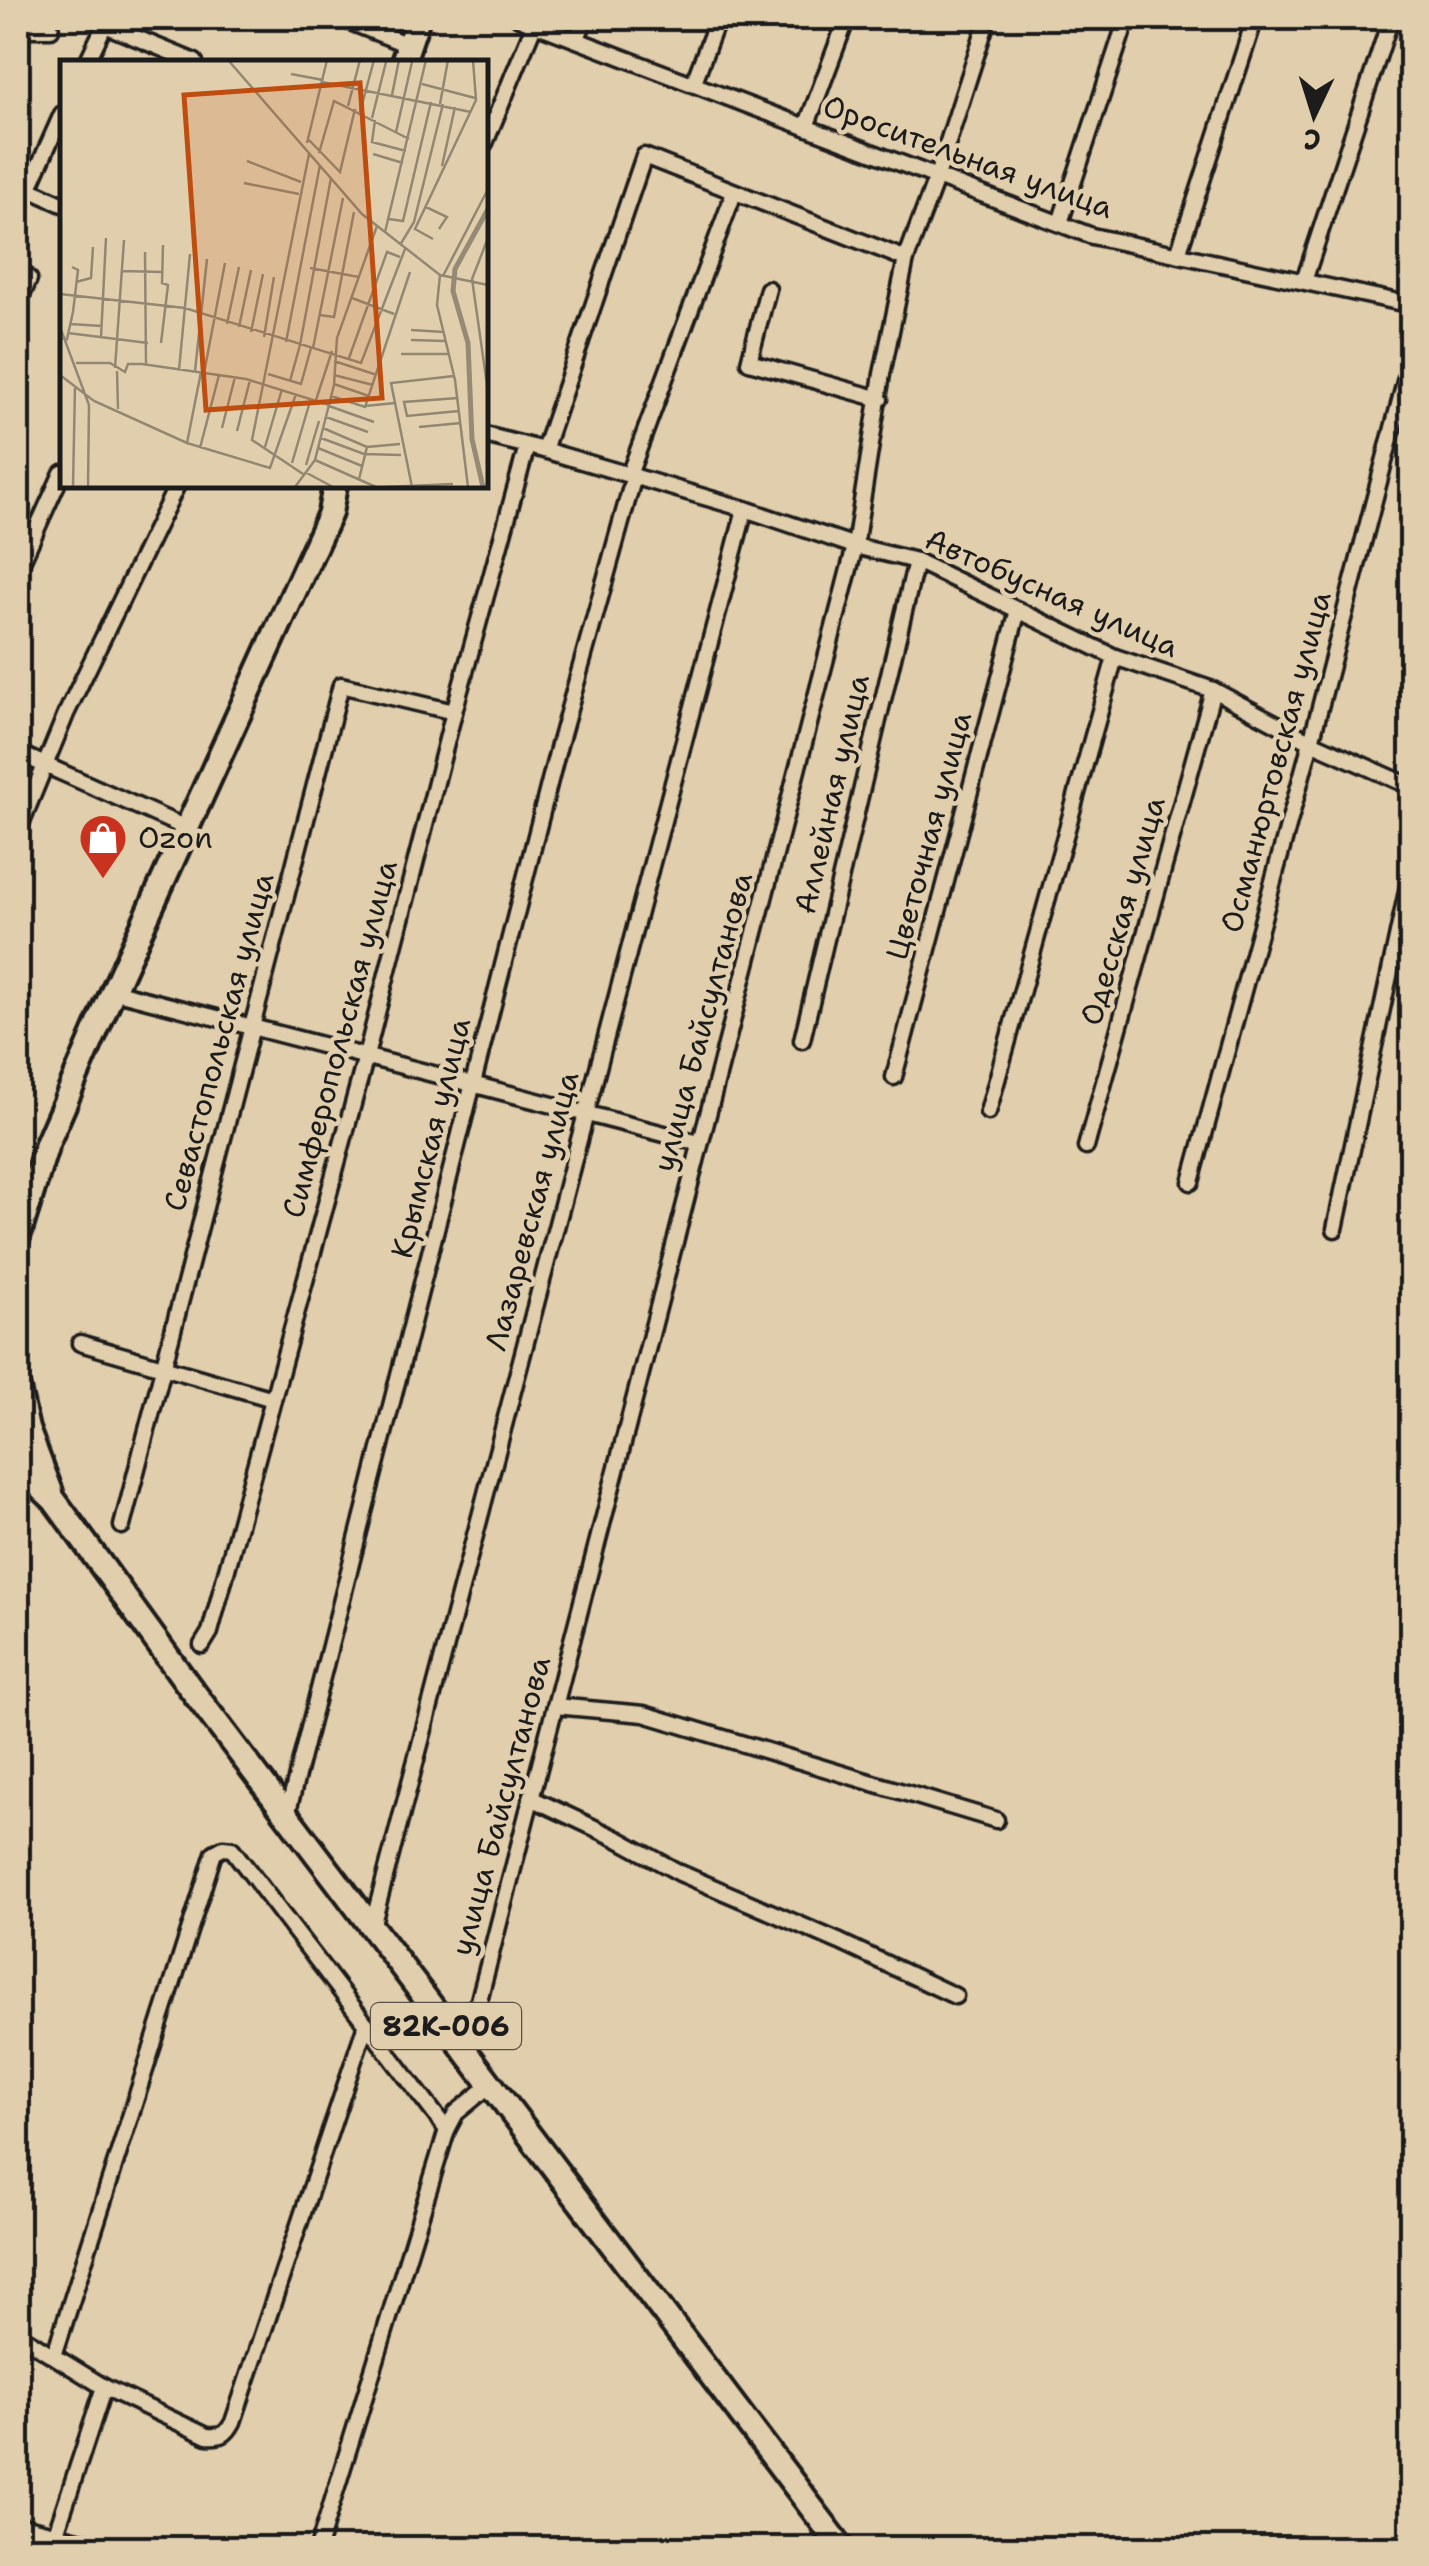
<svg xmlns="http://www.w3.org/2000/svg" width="1429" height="2566" font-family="'Shantell Sans',sans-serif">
<rect width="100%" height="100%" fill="#e1ceac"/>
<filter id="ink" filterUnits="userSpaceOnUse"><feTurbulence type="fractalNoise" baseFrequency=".01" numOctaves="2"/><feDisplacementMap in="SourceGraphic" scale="20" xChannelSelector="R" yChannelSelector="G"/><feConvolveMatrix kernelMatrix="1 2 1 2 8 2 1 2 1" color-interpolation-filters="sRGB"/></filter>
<g filter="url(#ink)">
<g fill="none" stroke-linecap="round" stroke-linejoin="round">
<!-- street casing -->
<g stroke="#1c1c1c" stroke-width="21">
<g id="street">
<path d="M340,18L408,45"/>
<path d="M519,18L1092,236L1412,305"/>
<path d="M105,25L195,62"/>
<path d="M18,29H51"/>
<path d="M577,39L585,18"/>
<path d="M87,62L108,18"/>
<path d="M694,82L718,18"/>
<path d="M806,127L847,18"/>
<path d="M485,143L535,23"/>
<path d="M29,189L62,204"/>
<path d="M18,213L62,114"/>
<path d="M1060,223L1127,18"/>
<path d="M1178,254L1255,18"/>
<path d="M18,269L29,279L18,305"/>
<path d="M1304,281L1391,18"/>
<path d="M768,289L749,362L880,399"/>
<path d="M485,435L544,450L745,509L855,546L916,561L1115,657L1213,690L1311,742L1412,787"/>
<path d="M544,450L644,156L906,259"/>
<path d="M629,475L734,193"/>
<path d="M18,570L62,473"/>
<path d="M18,753L186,828"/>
<path d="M18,831L66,714L177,485"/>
<path d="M113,991L699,1143"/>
<path d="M802,1040L916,561"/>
<path d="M894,1077L1018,610"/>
<path d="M988,1112L1115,657"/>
<path d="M1086,1147L1213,690"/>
<path d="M1191,1182L1311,742L1412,355"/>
<path d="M1335,1229L1412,868"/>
<path d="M80,1343L273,1399"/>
<path d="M122,1526L341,685L454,712"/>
<path d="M202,1645L210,1632L366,1056L454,712L527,446"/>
<path d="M555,1706L644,1714L996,1820"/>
<path d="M531,1798L618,1839L680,1873L840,1942L955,1996"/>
<path d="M287,1815L559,745L634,476"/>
<path d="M372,1927L745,509"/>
<path d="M447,2027L478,2004L855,546L882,374L906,259L937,176L988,18"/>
<path d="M18,2334L104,2387L207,2436C222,2437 226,2435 233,2422L366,2024"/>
<path d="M54,2356L214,1853L223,1848L232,1849L447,2130"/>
<path d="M18,2525L110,2548"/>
<path d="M51,2548L104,2387"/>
<path d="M318,2548L447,2130L456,2113L490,2085"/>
</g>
</g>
<!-- primary casing -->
<g stroke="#1c1c1c" stroke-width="30">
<g id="primary">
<path d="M403,62L418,18"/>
<path d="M18,1237L47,1144L113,991L330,513L335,485"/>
<path d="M18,1389L27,1429L51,1492"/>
<path d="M18,1466L54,1500L189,1686L842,2548"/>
</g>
</g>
<!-- street -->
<use href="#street" stroke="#e1ceac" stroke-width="14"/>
<!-- primary -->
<use href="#primary" stroke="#e1ceac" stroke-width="22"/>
</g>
</g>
<!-- icons -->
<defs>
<g id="shop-pin" transform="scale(2.5)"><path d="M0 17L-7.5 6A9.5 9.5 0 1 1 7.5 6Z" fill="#c8321e" stroke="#e1ceac"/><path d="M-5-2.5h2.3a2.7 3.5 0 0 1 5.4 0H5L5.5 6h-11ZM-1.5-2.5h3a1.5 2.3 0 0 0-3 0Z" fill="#fff"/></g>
</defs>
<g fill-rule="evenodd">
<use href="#shop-pin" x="103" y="838"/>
</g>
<g text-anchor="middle" stroke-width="9" stroke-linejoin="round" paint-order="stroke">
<!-- shield labels -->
<rect fill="#e1ceac" stroke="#575147" stroke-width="2.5" x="371" y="2003" width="150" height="46" rx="8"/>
<g font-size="28" font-weight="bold" fill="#1c1c1c">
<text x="446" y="2036">82К-006</text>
</g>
<!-- street labels -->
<g font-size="30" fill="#1c1c1c" stroke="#e1ceac">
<text transform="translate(968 157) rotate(20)" y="10">Оросительная улица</text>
<text transform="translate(1052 593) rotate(24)" y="10">Автобусная улица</text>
<text transform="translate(1276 762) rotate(-75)" y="10">Османюртовская улица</text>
<text transform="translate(832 794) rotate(-77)" y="10">Аллейная улица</text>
<text transform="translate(929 836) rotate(-75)" y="10">Цветочная улица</text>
<text transform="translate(1123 911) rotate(-74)" y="10">Одесская улица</text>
<text transform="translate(703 1022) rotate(-75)" y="10">улица Байсултанова</text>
<text transform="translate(340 1039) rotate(-75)" y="10">Симферопольская улица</text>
<text transform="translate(219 1042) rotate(-75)" y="10">Севастопольская улица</text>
<text transform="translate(431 1138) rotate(-76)" y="10">Крымская улица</text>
<text transform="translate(532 1211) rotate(-75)" y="10">Лазаревская улица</text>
<text transform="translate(501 1806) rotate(-75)" y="10">улица Байсултанова</text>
</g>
<!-- poi labels -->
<g font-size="30" fill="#1c1c1c" stroke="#e1ceac" text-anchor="start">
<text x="138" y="848">Ozon</text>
</g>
</g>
<!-- overview -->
<g transform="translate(60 60)">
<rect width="428" height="428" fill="#e1ceac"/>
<path fill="none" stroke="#958a75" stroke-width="5" d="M423,427L412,379L408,283L393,231L395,209L428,149"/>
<path fill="none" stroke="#928772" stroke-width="2.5" d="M168,0L302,154L380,215L377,245L395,320L408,427M231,14L263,20M262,22L411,52M362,24L415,38M332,35L339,0M380,44L388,0M288,46L300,0M300,52L314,0M312,58L326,2M315,60L312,82L346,91M336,72L352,2M249,80L280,112L295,49M247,83L267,0M259,93L274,41L349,79M313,94L343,103M187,101L241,122M382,106L395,47M184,123L239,134M366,147L387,157L379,169M329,159L343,161L371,42M325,172L366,0M428,178L412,219L428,332M373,179L355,169L416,40L413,0M340,185L354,162L383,44M85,192L86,305M250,208L299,217M62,211L102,212M380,215L428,225M383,216L428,129M16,222L31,218L33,187M0,234L125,248L301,303L345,189M292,238L334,254M260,255L274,257L294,152M10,264L42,266M167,264L179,207M0,267L29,345L28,427M179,267L191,210M351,270L384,272M191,272L203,214M8,273L88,283M41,277L46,178M204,277L214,217M0,278L7,279L13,252L18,210L12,207M351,280L386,281M226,282L260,105M101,283L108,225L102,223L103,185M240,285L271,118M253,288L283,138M341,294H389M289,298L327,192L340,197M274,301L317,315M16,303H50L65,312L68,304H82L186,319L269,345M55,308L64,180M119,310L130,194M57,311L58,349M135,311L147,199M144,313L165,203M208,314L241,324L251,288M0,315L34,341L127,383L210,408L236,334M274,315L313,325M230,321L240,285M274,324L309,336M271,336L305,347L350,212M398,338L344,342L347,356L399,351M256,340L272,291M269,346L314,362M305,346L335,343M266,357L308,372M359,367L401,363M162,368L175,317M263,368L307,387M177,371L190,320M261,378L304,394L341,395M127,383L141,312M205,387L222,329M140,388L159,315M258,388L302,406M255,400L316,427M232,403L251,338M246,405L259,361M245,412L273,427M243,414L192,380L249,94M299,419L307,387L340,384M13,427L15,326M235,427L255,400L274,325L277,278L317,166M325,427L393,424M352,427L331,323L394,316"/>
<path fill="#bf4d0f" fill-opacity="0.15" stroke="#bf4d0f" stroke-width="5" d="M300,23L322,338L146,350L124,35Z"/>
<rect width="428" height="428" fill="none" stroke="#1c1c1c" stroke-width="5"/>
</g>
<!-- margin -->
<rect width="1429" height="2566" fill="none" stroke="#e1ceac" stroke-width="60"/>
<rect x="30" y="30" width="1369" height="2506" fill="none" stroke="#1c1c1c" stroke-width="4" filter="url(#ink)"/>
<!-- north arrow -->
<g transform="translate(1314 115) rotate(184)" stroke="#e1ceac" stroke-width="8" paint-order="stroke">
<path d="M0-8L18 38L0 25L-18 38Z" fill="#1c1c1c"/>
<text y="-15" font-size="28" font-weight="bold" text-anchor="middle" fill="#1c1c1c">С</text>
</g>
</svg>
